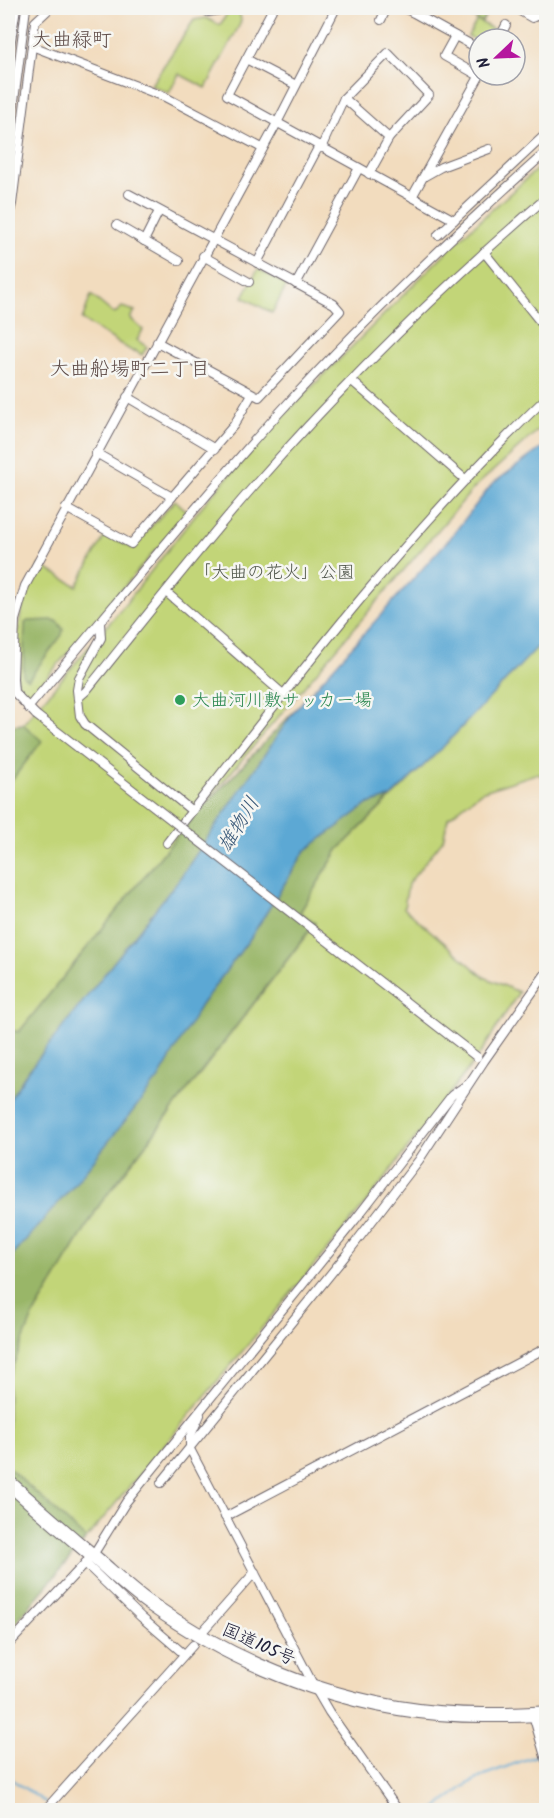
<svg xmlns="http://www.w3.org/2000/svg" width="554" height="1818" font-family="Kalam,'Klee One',sans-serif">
<rect width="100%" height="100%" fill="#f6f6f2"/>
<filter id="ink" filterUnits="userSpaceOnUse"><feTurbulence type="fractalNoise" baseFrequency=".0167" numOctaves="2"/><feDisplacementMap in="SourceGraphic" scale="12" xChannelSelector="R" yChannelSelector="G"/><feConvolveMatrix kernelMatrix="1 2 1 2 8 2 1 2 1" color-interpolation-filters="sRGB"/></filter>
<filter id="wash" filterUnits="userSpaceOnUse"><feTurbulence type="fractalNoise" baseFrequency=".008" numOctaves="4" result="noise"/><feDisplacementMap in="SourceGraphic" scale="24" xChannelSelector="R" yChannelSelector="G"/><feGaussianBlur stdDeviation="1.35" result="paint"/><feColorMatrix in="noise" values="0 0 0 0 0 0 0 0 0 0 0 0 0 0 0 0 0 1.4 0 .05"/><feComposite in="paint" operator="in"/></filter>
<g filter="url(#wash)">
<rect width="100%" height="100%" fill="#f2dcbe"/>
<!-- green -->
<g fill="#c2d578" stroke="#727c5a" stroke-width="1.5">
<path d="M456,8H490L482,22Z"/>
<path d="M233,10L239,11L241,20L240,24L206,88L179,74L169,93L151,85L194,20L206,18L220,25L228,12Z"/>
<path d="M477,20L498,32L494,39H479V42L468,36Z"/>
<path d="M546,161V423L474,488L181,831L19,1032L8,1030V785L41,741L23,724L123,607L202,506L274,425L457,241Z"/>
<path d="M258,269L287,285L272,313L243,297Z"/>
<path d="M91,295L114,314L122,307L135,311L130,318L143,330L137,340L147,347L142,355L134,350L133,352L82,320Z"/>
<path d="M175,500L188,512L31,696L26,697C7,683 19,614 26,594C29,584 36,574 40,565L77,586L106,534L132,548Z"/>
<path d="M546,638V781L538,773L481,792L448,818L443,840L408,884L404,908L484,977L519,992L482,1051L366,1203L86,1539L8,1467V1378L33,1316L100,1204L315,924L300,912L338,850L443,747Z"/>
</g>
<!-- forest -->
<g fill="#99b668" stroke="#5e6c52" stroke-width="1.5">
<path d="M53,620L57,621L63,629L62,635L28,680L23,676L25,623L28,621Z"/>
<path d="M295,710L180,878L26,1074L8,1102V1030L19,1032L181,831Z"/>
<path d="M23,724L42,741L8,785V726Z"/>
<path d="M391,797L338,850L300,912L315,923L100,1204L33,1316L8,1378V1260L74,1185L201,1005L251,937L305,851L368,804Z"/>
<path d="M8,1467L86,1539L8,1632Z"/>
</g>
<!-- water -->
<path fill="#5ca8d4" stroke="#3f6588" stroke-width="1.5" d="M546,445V638L443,747L391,797L368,804L305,851L251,937L201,1005L159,1078L74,1185L8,1260V1102L26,1074L180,878L295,710L451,537L492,484Z"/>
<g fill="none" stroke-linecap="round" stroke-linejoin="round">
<!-- stream -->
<g stroke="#5ca8d4" stroke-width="2">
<path d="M8,1777L45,1802"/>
<path d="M56,1809L59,1810"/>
<path d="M434,1810L468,1784L487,1774L541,1754"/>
</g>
</g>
</g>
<g filter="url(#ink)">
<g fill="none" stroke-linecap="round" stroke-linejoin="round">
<!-- street casing -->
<g stroke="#6b6369" stroke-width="10">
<g id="street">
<path d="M204,8L208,12L234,8"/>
<path d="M273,8L227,95L454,220"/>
<path d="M403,8L412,12"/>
<path d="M414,8L412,12L479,49"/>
<path d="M515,8L532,18L546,11"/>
<path d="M381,20L387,8"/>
<path d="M455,36L444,56L479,76"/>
<path d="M499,39L506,25"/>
<path d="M32,46L165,97L262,148"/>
<path d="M8,59L16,8"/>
<path d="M246,59L296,85"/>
<path d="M344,98L389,138"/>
<path d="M8,147L26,8"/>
<path d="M321,148L344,98L388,53L429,95L389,138L369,174"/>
<path d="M425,176L441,167L489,149"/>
<path d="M129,194L334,304L340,311L259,397L157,342"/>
<path d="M412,197L480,75"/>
<path d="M8,219L12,204L35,22L50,8"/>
<path d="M117,225L179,261"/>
<path d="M438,235L546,134"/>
<path d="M144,241L159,211"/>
<path d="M484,252L546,329"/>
<path d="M203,256L249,282"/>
<path d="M257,263L319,146"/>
<path d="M296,284L359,168"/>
<path d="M352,381L466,480"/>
<path d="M127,397L215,449"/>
<path d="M96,453L172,497L234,425L252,394"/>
<path d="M66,508L131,544L172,497"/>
<path d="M166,592L283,694"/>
<path d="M100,623L101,638L79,678L77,690L80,716L85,724L192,811"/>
<path d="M78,698L86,691C141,623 195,553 253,487C343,384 442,287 546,198"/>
<path d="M28,708C111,610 192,509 278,414C362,322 453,235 546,152"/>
<path d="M36,715L14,692L13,679L15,620L25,586L277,123L335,10L329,8"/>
<path d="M167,843C287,689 405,533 546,398"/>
<path d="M200,1415L190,1437V1449L315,1688L329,1712L398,1810"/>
<path d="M161,1483L346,1255L419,1160L484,1061L546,973"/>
<path d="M225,1517L546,1348"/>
<path d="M85,1563L141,1617L184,1654"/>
<path d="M203,1631L255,1572"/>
<path d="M8,1645L93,1555L126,1502L355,1220L452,1095L468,1084"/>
<path d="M533,1715L546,1760"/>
<path d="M45,1810L193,1645"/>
</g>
</g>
<!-- highway casing -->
<g stroke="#6b6369" stroke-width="16">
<path id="highway" d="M8,1482C38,1509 69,1536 100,1562C116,1576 132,1591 149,1603C249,1674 369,1717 492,1715C510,1715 529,1715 546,1713"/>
</g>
<!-- street -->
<use href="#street" stroke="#fff" stroke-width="8"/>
<!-- highway -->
<use href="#highway" stroke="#fff" stroke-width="14"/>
<!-- street-bridge casing -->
<g stroke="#6b6369" stroke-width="10" stroke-linecap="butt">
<path id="street-bridge" d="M36,715L477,1057"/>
</g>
<!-- street-bridge -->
<use href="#street-bridge" stroke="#fff" stroke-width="8"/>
</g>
</g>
<!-- markers -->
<circle fill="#2e9e5b" stroke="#f6f6f2" stroke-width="2" cx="180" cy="700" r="6"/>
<g text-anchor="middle" stroke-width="5" stroke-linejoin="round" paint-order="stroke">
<!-- park labels -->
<g font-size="18" fill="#52584d" stroke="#f6f6f2">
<text x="274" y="578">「大曲の花火」公園</text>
</g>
<!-- leisure labels -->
<g font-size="18" fill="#27864d" stroke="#f6f6f2" text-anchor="start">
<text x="192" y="706">大曲河川敷サッカー場</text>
</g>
<!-- street labels -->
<g font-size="18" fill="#22223b" stroke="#f6f6f2">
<text transform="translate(259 1644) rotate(24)" y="6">国道105号</text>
</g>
<!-- neighbourhood labels -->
<g font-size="20" fill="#604e4a" stroke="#f6f6f2">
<text x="72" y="46">大曲緑町</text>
<text x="130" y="375">大曲船場町二丁目</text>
</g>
<!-- water labels -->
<g font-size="20" font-style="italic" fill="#395878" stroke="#f6f6f2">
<text transform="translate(238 824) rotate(-59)" y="7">雄物川</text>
</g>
</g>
<!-- margin -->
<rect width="554" height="1818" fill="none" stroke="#f6f6f2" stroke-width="30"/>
<!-- north arrow -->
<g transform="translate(497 57) rotate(247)"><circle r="28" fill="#f6f6f2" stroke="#a1a1a9" stroke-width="1.5"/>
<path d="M0-4.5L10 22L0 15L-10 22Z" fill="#b5179e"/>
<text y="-9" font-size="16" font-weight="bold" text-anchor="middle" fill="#22223b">N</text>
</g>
</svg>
